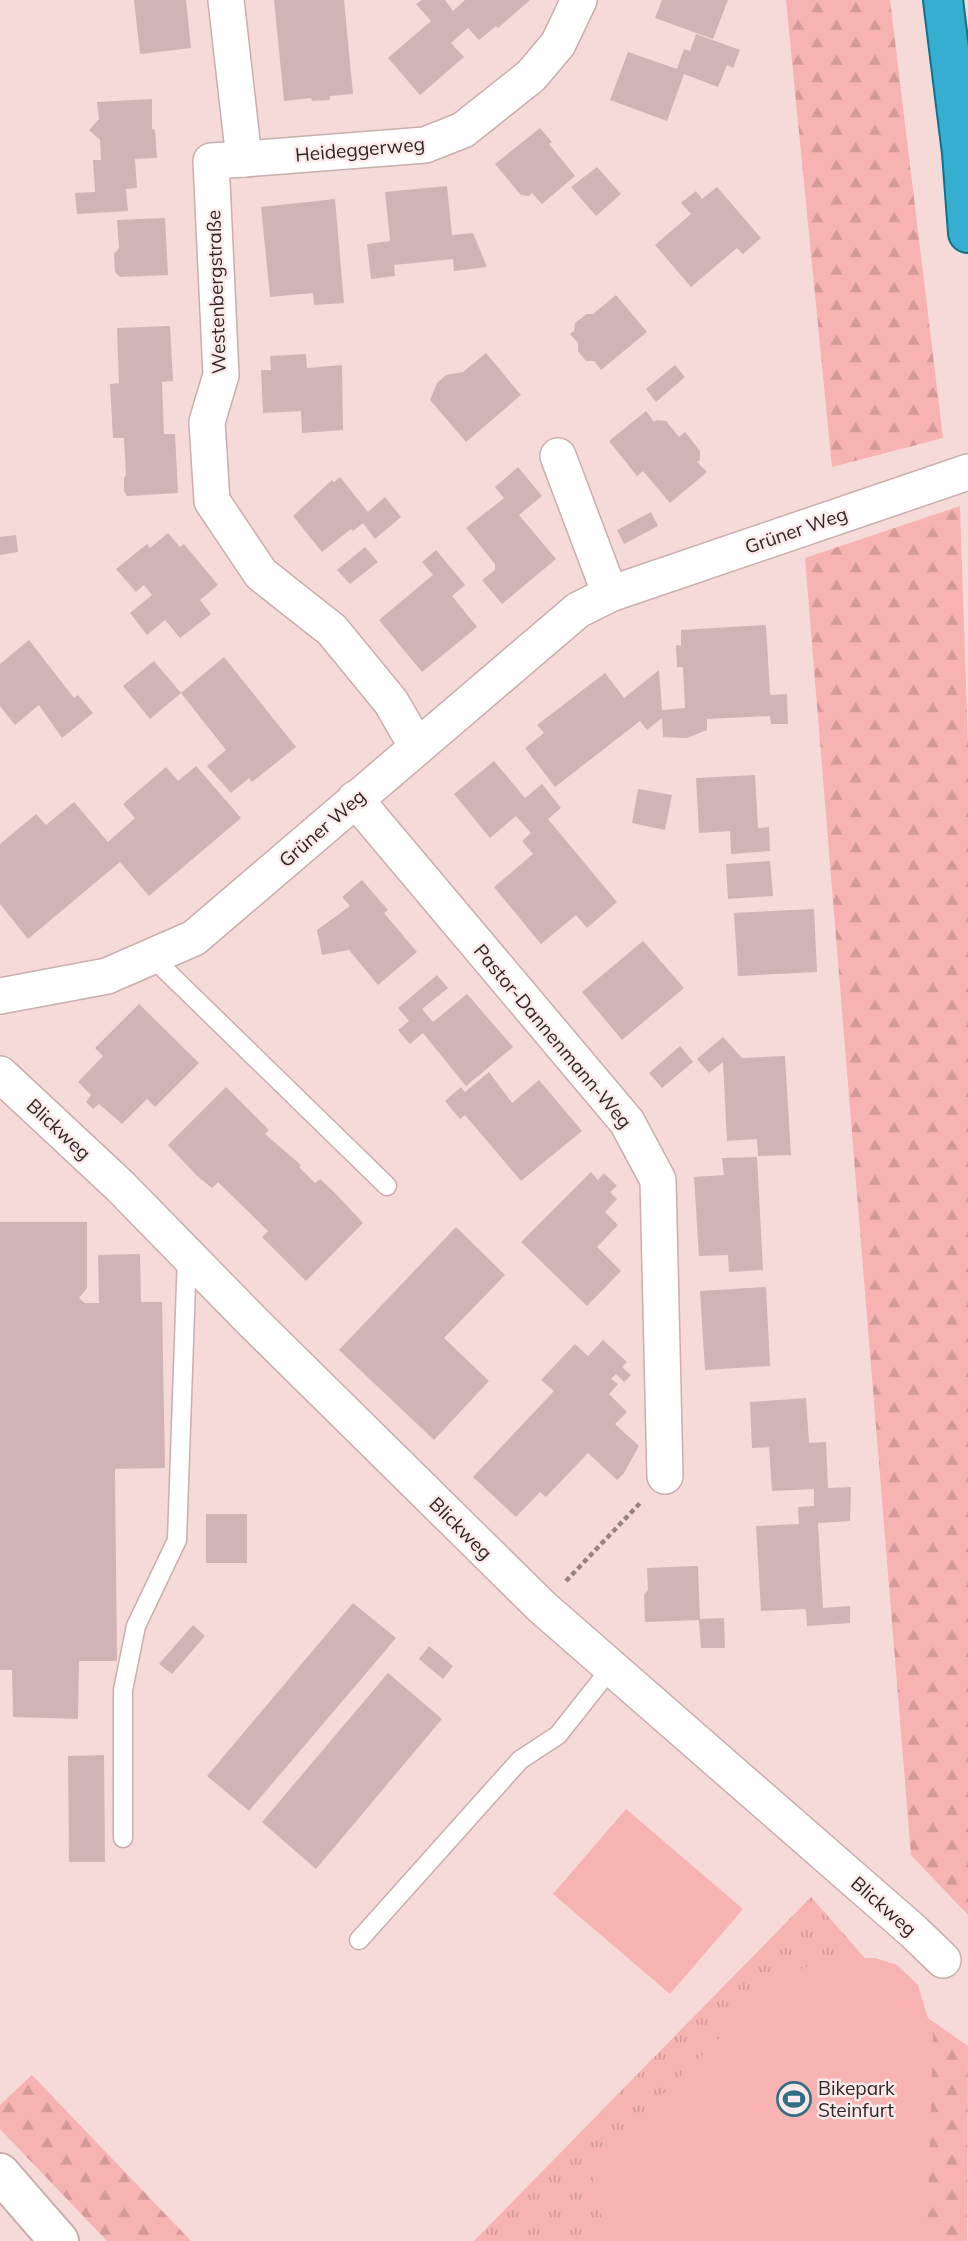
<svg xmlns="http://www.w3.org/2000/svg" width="968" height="2241" font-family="Mulish,sans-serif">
<defs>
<pattern id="grass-tufts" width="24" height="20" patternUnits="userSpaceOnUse" patternTransform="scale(1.75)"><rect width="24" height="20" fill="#f7b3b1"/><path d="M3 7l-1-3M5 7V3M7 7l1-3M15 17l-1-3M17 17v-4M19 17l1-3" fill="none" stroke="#d49a98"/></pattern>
<pattern id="forest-firs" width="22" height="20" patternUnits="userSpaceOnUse" patternTransform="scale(1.75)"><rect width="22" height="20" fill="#f7b3b1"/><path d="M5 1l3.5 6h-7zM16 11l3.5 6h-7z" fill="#d49a98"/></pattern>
</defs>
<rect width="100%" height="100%" fill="#f6dad8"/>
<!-- grass -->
<path fill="url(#grass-tufts)" d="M811,1897L902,2000L899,2241H474Z"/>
<!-- forest -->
<g fill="url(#forest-firs)">
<path d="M786,0H890L943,438L832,467Z"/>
<path d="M960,506L968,744V1915L911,1855L805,558Z"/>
<path d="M902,2000L968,2046L967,2241H899Z"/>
<path d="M32,2075L191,2241H107L0,2129V2105Z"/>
</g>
<!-- pitch -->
<g fill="#f7b3b1">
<path d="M626,1809L743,1909L670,1994L553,1894Z"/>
<path d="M875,1958L897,1965L918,1985L933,2035L927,2241H592L604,2231L601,2214L593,2191V2163L782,1976L827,1959Z"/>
</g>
<!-- building -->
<g fill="#cfb4b3">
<path d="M134,0H186L191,48L140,54Z"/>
<path d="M274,0H344L353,94L330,96V100L312,101L311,98L284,101Z"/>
<path d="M422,0H445L453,11L465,0H530L498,28L496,26L479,40L468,28L451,43L464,57L420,95L388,58L431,21L416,4Z"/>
<path d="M662,0H728L713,39L655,18Z"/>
<path d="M696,34L740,50L733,68L727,65L718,87L684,74L667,121L610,100L628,52L677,69L684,49L690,51Z"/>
<path d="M152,99V129L155,130L157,158L135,159L137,188L126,189L128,211L77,214L75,193L95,192L93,160H101L100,140L89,130L99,119L97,102Z"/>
<path d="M540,128L552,142L549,144L575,176L542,204L532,193L529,196L521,195L495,164Z"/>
<path d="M597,167L621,194L596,216L571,187Z"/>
<path d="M447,186L452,235L473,233L487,267L454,271L453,259L394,265L395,276L371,279L367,244L390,241L385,192Z"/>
<path d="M717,187L761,238L743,254L737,248L691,287L655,245L691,214L681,203L696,191L702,199Z"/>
<path d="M335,199L344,303L314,305L313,293L270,297L261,207Z"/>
<path d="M165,218L168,275L120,277L115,272L114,254L119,248L117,220Z"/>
<path d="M616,295L647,332L601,370L594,361H586L578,351V343L570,334L574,331L575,323L587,314H593Z"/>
<path d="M170,326L173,381L162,382L164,434H175L178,493L127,496L124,491V478L126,475L124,438H113L110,384L119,383L117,328Z"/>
<path d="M486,353L521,395L466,442L430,400L437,383L446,375L463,372Z"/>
<path d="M306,354L307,368L342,365L343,430L302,433L301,411L263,413L261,370H271L270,356Z"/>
<path d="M675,365L685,377L656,402L646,389Z"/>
<path d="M646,411L654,422L657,420L666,421L679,437L685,432L700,451V460L697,462L707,472L670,503L643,471L637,476L609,441Z"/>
<path d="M518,467L542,496L519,515L556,559L502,604L482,580L495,570V564L466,528L504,498L495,487Z"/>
<path d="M340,477L368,512L385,497L401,517L375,539L363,523L353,531L351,529L322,552L293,516L332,480L334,482Z"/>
<path d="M651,512L658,526L624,544L617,530Z"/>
<path d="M168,533L180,547L184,544L218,585L200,600L211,614L180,638L165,620L147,635L130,613L152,595L144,585L136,592L116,569L147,544L150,548Z"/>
<path d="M16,535L18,552L0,555V537Z"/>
<path d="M365,547L378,562L350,584L337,570Z"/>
<path d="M436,550L465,585L452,596L477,627L422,672L379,620L433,575L422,562Z"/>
<path d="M766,625L770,695L787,694L788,724H771L770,716L707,719V730L687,738L663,737L662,718L647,730L640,721L555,787L525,748L544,733L537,725L605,673L624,698L659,670L662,710L685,708L683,667H677L676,645L681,646V630Z"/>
<path d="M29,640L74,698L78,695L93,713L62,738L39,705L15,725L0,706V664Z"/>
<path d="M224,657L296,747L252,782L249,778L231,793L207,766L226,750L181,693L150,719L123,686L154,661L181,693Z"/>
<path d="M494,761L525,798L542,784L561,808L548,819L617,902L587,928L576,915L541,944L494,887L533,854L522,841L531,833L516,816L490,838L454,794Z"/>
<path d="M196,766L241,818L149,896L120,862L28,939L0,904V844L36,814L46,825L74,802L108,842L135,818L123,804L166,767L178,781Z"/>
<path d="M755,775L758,828L769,827L770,851L731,854L730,831L699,833L696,778Z"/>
<path d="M638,789L672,795L665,830L632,823Z"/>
<path d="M770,861L773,896L728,899L726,864Z"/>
<path d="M362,880L388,910L384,913L417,952L378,985L349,950L322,955L317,930L350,906L342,897Z"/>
<path d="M814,909L817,972L738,976L734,913Z"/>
<path d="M643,941L684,988L622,1040L582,992Z"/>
<path d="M437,975L448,988L422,1009L433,1022L467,994L513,1047L466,1086L423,1033L410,1044L398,1030L409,1021L398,1008Z"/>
<path d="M139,1004L199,1063L155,1107L147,1099L122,1124L99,1104L93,1109L86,1102L91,1095L78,1082L103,1056L95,1048Z"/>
<path d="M723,1037L742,1058L785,1056L791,1155L758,1156L757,1139L727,1141L723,1062L709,1073L697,1059Z"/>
<path d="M680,1046L693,1062L662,1088L649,1073Z"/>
<path d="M489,1072L512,1103L539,1080L582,1131L521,1181L465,1115L460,1119L445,1101L461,1087L465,1092Z"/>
<path d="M226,1087L269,1130L265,1134L301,1165L299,1167L315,1183L320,1179L334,1192L363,1223L306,1281L262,1237L268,1231L218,1182L212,1188L197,1176L168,1145Z"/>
<path d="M757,1157L763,1270L729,1272L728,1255L699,1256L694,1177L724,1175L722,1158Z"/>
<path d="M591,1172L598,1180L604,1173L617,1186L610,1192L617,1199L605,1212L618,1225L597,1247L621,1271L587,1306L521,1242Z"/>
<path d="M0,1222H87V1288L79,1298L85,1303H99L98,1255L140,1254L141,1302H162L165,1468L115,1469L117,1661H79L78,1719L13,1717L12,1670H0Z"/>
<path d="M456,1227L505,1275L444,1338L489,1381L434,1440L339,1350Z"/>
<path d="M766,1287L770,1366L705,1370L700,1291Z"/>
<path d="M603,1340L627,1362L622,1367L631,1375L624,1382L616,1374L611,1379L618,1384L609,1394L627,1412L615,1424L639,1446L624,1473L617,1480L588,1453L546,1497L540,1492L516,1517L473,1477L554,1391L541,1380L575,1344L588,1356Z"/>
<path d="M806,1398L809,1443L826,1442L828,1488L851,1487L850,1521L818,1523L823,1608L850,1606V1623L807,1626L806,1609L761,1611L756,1526L799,1524L798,1507L814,1506V1489L772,1491L769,1447L752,1448L750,1402Z"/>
<rect x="206" y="1514" width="41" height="49"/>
<path d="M698,1566L700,1619L724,1618L725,1648H701L699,1620L645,1622L644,1595L648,1590L647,1568Z"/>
<path d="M353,1603L396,1638L249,1811L207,1776Z"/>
<path d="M193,1625L205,1636L172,1674L159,1664Z"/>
<path d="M429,1646L453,1666L443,1679L419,1659Z"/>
<path d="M388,1673L442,1719L316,1869L262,1822Z"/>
<path d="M104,1755L105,1862H69L68,1756Z"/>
</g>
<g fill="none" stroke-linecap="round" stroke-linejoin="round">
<!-- service casing -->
<g stroke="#c9aead" stroke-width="21">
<g id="service">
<path d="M152,957L387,1186"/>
<path d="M123,1838V1690L136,1626L177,1540L187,1255"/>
<path d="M359,1940L520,1760L558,1735L611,1668"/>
</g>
</g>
<!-- minor casing -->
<g stroke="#c9aead" stroke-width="38">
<g id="minor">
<path d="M226,0L244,159L211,161L221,375L207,422L212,501L261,574L332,630L391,702L417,747"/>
<path d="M244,159L425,145L463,130L531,76L558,44L579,0"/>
<path d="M558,456L610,594"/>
<path d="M355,799L627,1122L658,1180L665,1476"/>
<path d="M0,996L107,976L194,938L578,610L610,594L968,472"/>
<path d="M0,1074L120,1186L252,1321L542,1607L913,1931L943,1960"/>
</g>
</g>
<!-- secondary casing -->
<g stroke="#c9aead" stroke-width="42">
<path id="secondary" d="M0,2173L59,2241"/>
</g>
<!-- trunk casing -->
<g stroke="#13708c" stroke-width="42">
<path id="trunk" d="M943,0L962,153L968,233"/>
</g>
<!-- path -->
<path stroke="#958281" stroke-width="4.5" stroke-dasharray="5 3.5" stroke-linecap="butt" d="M566,1581L642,1501"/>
<!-- service -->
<use href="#service" stroke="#fff" stroke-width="18"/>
<!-- minor -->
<use href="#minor" stroke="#fff" stroke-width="35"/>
<!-- secondary -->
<use href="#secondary" stroke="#fff" stroke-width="38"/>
<!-- trunk -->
<use href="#trunk" stroke="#36aecf" stroke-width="38"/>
</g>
<!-- icons -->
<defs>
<g id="stadium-ring" transform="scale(1.75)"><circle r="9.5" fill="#fbeae9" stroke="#326e85" stroke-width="1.5"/><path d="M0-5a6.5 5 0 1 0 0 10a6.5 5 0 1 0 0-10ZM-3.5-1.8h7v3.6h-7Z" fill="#326e85"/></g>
</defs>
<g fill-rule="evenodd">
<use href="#stadium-ring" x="794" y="2099"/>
</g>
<g text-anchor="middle" stroke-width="5" stroke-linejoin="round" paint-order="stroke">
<!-- street labels -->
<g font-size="19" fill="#2f2525" stroke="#fbeae9">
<text transform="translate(360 149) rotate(-5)" y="7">Heideggerweg</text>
<text transform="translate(216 292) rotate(-92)" y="7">Westenbergstraße</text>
<text transform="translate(796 530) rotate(-19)" y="7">Grüner Weg</text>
<text transform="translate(322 828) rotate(-41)" y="7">Grüner Weg</text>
<text transform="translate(553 1036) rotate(50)" y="7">Pastor-Dannenmann-Weg</text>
<text transform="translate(59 1129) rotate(43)" y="7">Blickweg</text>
<text transform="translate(461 1528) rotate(45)" y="7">Blickweg</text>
<text transform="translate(884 1906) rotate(41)" y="7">Blickweg</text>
</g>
<!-- poi labels -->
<g font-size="19" fill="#2f2525" stroke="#fbeae9" text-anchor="start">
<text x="818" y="2095">Bikepark<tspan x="818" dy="22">Steinfurt</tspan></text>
</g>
</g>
</svg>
